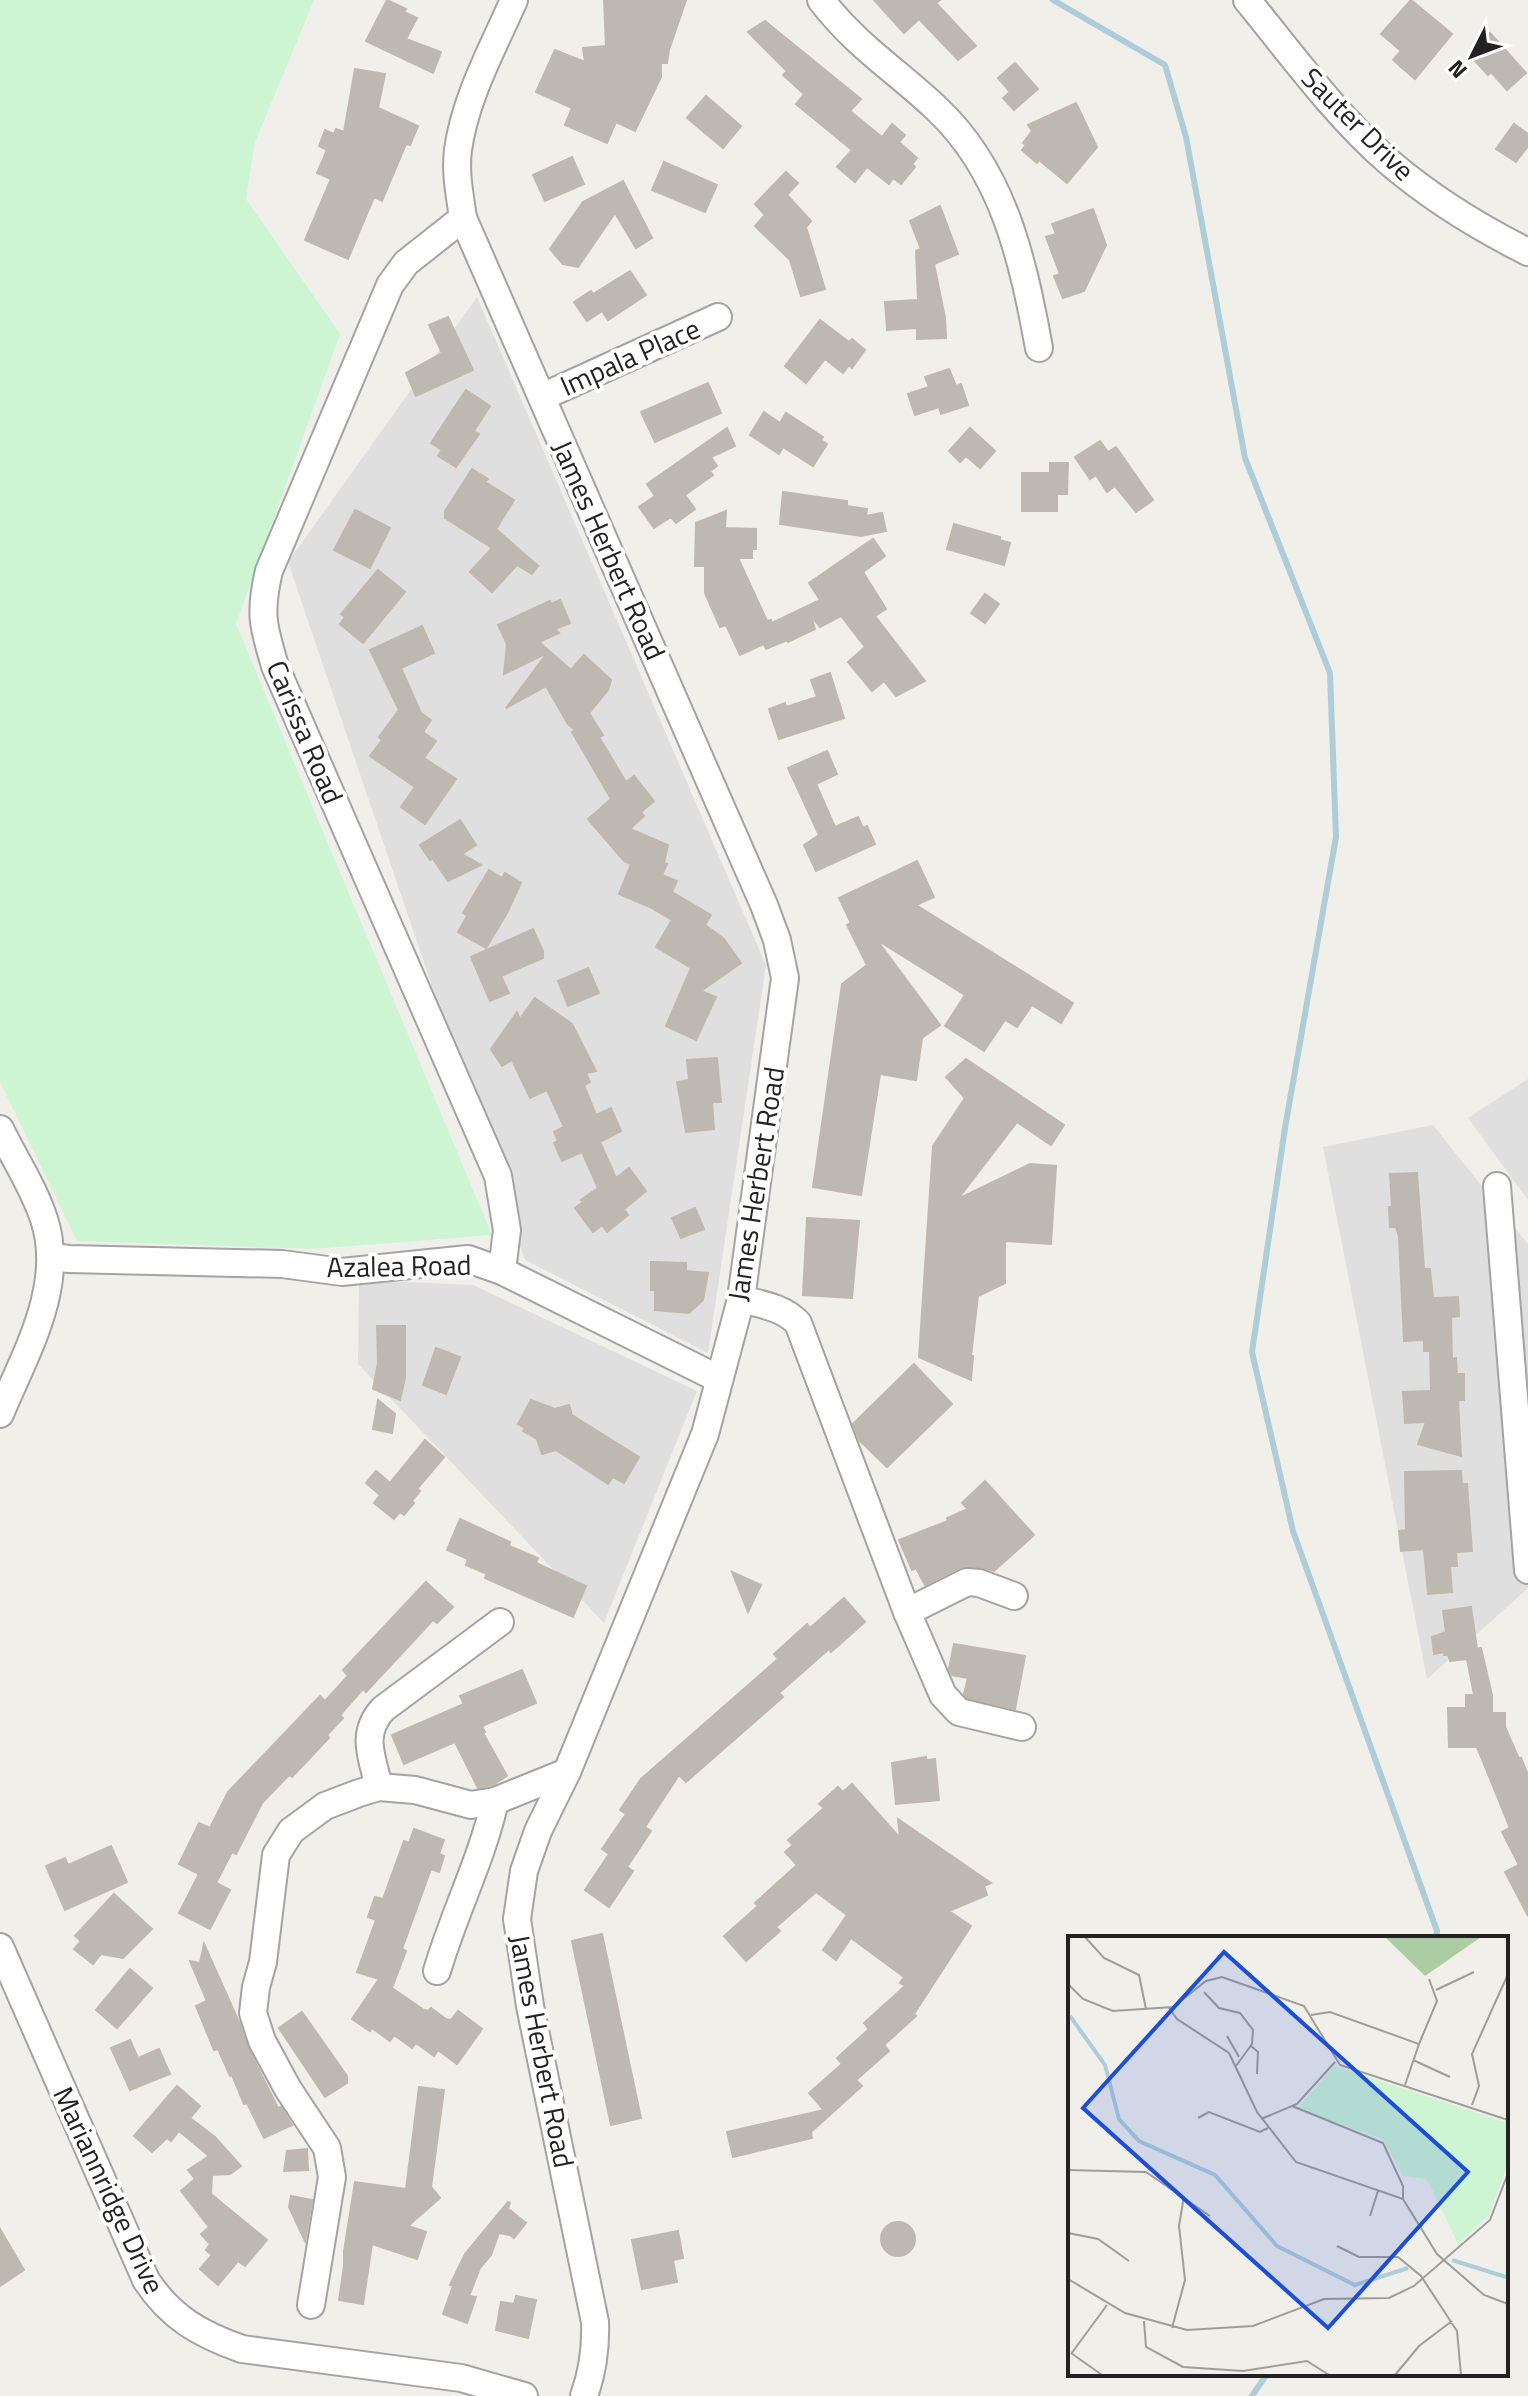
<svg xmlns="http://www.w3.org/2000/svg" width="1528" height="2396" font-family="'Titillium Web',sans-serif">
<rect width="100%" height="100%" fill="#f1efea"/>
<!-- residential -->
<g fill="#e0dfdf">
<path d="M477,297L766,965L708,1353L525,1260L288,562Z"/>
<path d="M1528,1079V1200L1468,1118Z"/>
<path d="M1433,1125L1528,1244V1588L1427,1679L1323,1147Z"/>
<path d="M359,1280L473,1285L697,1391L604,1623L358,1364Z"/>
</g>
<!-- park -->
<path fill="#cdf5d3" d="M0,0H314L255,142L246,199L340,334L236,624L492,1235L313,1249L77,1241L0,1082Z"/>
<g fill="none" stroke-linecap="round" stroke-linejoin="round">
<!-- stream -->
<g stroke="#afcdd9" stroke-width="6">
<path d="M1053,0L1165,65L1186,137L1245,458L1330,673L1336,837L1285,1128L1252,1352L1293,1531L1437,1931L1436,1938"/>
<path d="M1252,2396L1267,2374"/>
</g>
</g>
<!-- building -->
<g fill="#beb8b3" stroke="#c1b8ad" stroke-width="2">
<path d="M387,0L406,9L404,12L417,18L406,39L441,52L433,73L366,41Z"/>
<path d="M604,0H686L669,50L667,63H661V77L635,131L616,122L607,143L565,125L572,108L536,92L555,50L585,62L583,48L606,46Z"/>
<path d="M874,0H940L936,3L976,46L958,60L919,19L904,33Z"/>
<path d="M1411,0L1452,34L1415,79L1393,60L1401,51L1381,34Z"/>
<path d="M765,21L861,99L850,111L882,137L892,124L905,135L899,142L917,158L912,164L915,167L901,184L893,178L889,184L867,167L855,182L837,167L852,150L796,104L804,94L783,75L787,71L748,32Z"/>
<path d="M1490,33L1526,73L1507,90L1491,72L1488,75L1475,61L1479,57L1472,49Z"/>
<path d="M1015,63L1038,89L1014,110L1003,98L1010,92L998,78Z"/>
<path d="M355,69L385,74L378,108L418,126L410,145L406,144L382,201L374,197L348,259L305,240L331,179L317,173L327,150L319,146L325,130L334,134L336,129L344,132Z"/>
<path d="M706,96L741,126L723,148L687,118Z"/>
<path d="M1076,103L1097,147L1067,183L1039,160L1037,163L1022,150L1026,145L1023,143L1032,131L1028,125Z"/>
<path d="M1514,124L1528,134V146L1516,162L1496,149Z"/>
<path d="M572,157L584,184L545,201L533,175Z"/>
<path d="M664,162L717,185L705,212L652,190Z"/>
<path d="M786,172L798,183L787,195L811,221L806,227L825,289L801,296L790,260L755,226L765,215L755,204Z"/>
<path d="M623,181L652,238L636,248L615,213L578,267L563,264L550,249L583,202Z"/>
<path d="M940,206L958,254L934,264L945,318L946,338L917,339V328L887,330L885,302L918,300L916,251L921,249L910,221Z"/>
<path d="M1093,209L1106,245L1084,291L1063,298L1054,276L1060,274L1046,237L1056,234L1052,224Z"/>
<path d="M630,271L646,295L608,320L602,311L587,321L574,302L591,291L593,294Z"/>
<path d="M448,317L473,370L416,396L406,373L442,353L429,325Z"/>
<path d="M820,320L849,342L852,339L865,350L852,368L849,365L843,373L825,359L806,383L785,366Z"/>
<path d="M949,369L956,386L961,384L968,405L941,414L939,407L915,415L908,394L929,387L925,377Z"/>
<path d="M708,383L721,413L655,442L641,412Z"/>
<path d="M466,390L490,406L474,431L479,434L456,467L438,456L442,450L431,443Z"/>
<path d="M764,412L780,423L786,413L823,437L821,440L827,444L813,466L783,447L779,454L750,435Z"/>
<path d="M727,428L735,446L711,457L717,466L710,471L713,475L685,495L695,509L676,523L671,517L654,528L639,507L655,496L647,484Z"/>
<path d="M970,428L995,451L980,468L966,456L960,462L949,451Z"/>
<path d="M1100,441L1108,452L1116,447L1153,500L1136,512L1115,486L1107,492L1096,475L1090,479L1075,457Z"/>
<path d="M1050,463H1068L1067,494H1057V511H1022V473H1050Z"/>
<path d="M472,469L488,479L485,482L514,500L496,529L538,566L532,574L517,565L492,592L470,572L492,548L445,518V511Z"/>
<path d="M783,492L847,501V506L867,509L866,516L882,513L886,531L861,536L780,524Z"/>
<path d="M355,510L390,528L370,568L334,550Z"/>
<path d="M726,511L725,528L756,529V549H752V558H738L767,621L771,620L772,623L820,600L809,583L873,539L885,556L863,572L886,609L875,616L925,681L896,696L884,681L872,691L848,662L865,647L841,616L820,627L811,616L815,629L788,642L787,640L766,649L764,644L740,655L726,625L720,627L705,593V566H695L696,523Z"/>
<path d="M954,524L1000,537V540L1010,543L1004,565L947,549Z"/>
<path d="M378,570L405,592L363,643L340,624L345,617L341,614Z"/>
<path d="M985,594L999,604L985,623L971,613Z"/>
<path d="M560,600L570,623L555,629L559,633L539,642L571,670L584,655L611,680L608,690L589,713L603,735L599,737L626,782L634,776L654,801L641,812L644,816L630,829L668,845L664,863L667,864L662,875L677,881L672,892L711,915L705,925L723,938L741,963L701,991L716,997L696,1040L666,1026L691,968L656,947L672,920L650,907L619,894L631,864L624,861L588,819L611,799L572,732L575,730L568,724L546,686L506,708L547,653L504,674L507,644L498,625L550,601L551,604Z"/>
<path d="M422,626L434,653L401,668L421,713L431,720L423,732L436,741L424,758L456,779L425,824L401,807L415,787L370,756L382,740L379,737L399,710L370,650Z"/>
<path d="M830,673L844,718L779,739L769,709L785,703L786,707L817,697L811,680Z"/>
<path d="M827,751L837,774L816,784L835,827L858,817L863,828L867,826L875,844L816,871L804,845L819,835L788,768Z"/>
<path d="M460,820L476,845L462,854L481,865L448,881L433,859L430,860L420,845Z"/>
<path d="M917,861L934,897L916,905L1073,1003L1061,1023L1032,1005L1017,1027L1005,1020L984,1051L945,1026L965,995L877,940L940,1025L922,1038L916,1080L880,1074L861,1195L813,1187L842,984L867,965L847,925L851,923L839,898Z"/>
<path d="M489,870L502,878L505,873L521,883L507,913L486,948L458,932L467,916L463,913Z"/>
<path d="M533,929L543,951V958L501,976L509,993L490,1001L471,957Z"/>
<path d="M588,968L599,993L568,1006L558,981Z"/>
<path d="M535,998L572,1024L596,1071L586,1073L590,1082L584,1085L596,1115L611,1108L621,1131L600,1142L616,1178L629,1168L646,1191L624,1209L628,1215L607,1232L602,1225L593,1232L575,1208L583,1202L581,1200L598,1188L582,1152L562,1161L554,1143L558,1141L554,1132L564,1127L547,1090L530,1098L512,1060L502,1066L491,1049L517,1012L520,1019Z"/>
<path d="M717,1058L721,1102H712L714,1129L686,1132L677,1082L689,1080L687,1060Z"/>
<path d="M966,1059L1064,1125L1051,1145L1017,1122L958,1199L1030,1164L1056,1166L1051,1244L1005,1241V1283L978,1296L971,1356H973L971,1380L919,1357L933,1146L965,1098L946,1077Z"/>
<path d="M1417,1173L1424,1269H1430L1433,1298L1458,1297L1459,1316L1451,1317L1452,1359L1456,1358L1457,1374H1464V1400H1458L1461,1456L1418,1444L1426,1422L1405,1423L1403,1392L1431,1391L1430,1351H1424V1340L1404,1341L1399,1237L1396,1227H1390L1389,1207H1392L1390,1174Z"/>
<path d="M695,1208L704,1229L681,1238L672,1218Z"/>
<path d="M807,1218L859,1221L852,1298L803,1295Z"/>
<path d="M651,1262L686,1263V1271L708,1273L703,1300L689,1313L655,1310V1290H651Z"/>
<path d="M377,1326H405V1378L400,1400L373,1389L378,1363Z"/>
<path d="M436,1348L460,1357L446,1394L423,1385Z"/>
<path d="M914,1364L952,1404L887,1467L860,1441L853,1424Z"/>
<path d="M378,1400L395,1414L392,1433L373,1429Z"/>
<path d="M531,1400L555,1409L569,1405L572,1415L639,1457L624,1483L613,1477L608,1484L556,1450L542,1454L537,1439L523,1431L525,1428L518,1424Z"/>
<path d="M425,1440L444,1457L417,1489L420,1491L412,1501L414,1503L404,1515L400,1512L394,1519L374,1503L380,1495L366,1483L376,1471L390,1483Z"/>
<path d="M1461,1471L1462,1484H1467L1472,1551L1456,1552L1457,1566H1450L1452,1592L1428,1594L1424,1549L1401,1551L1399,1531L1406,1530L1405,1472Z"/>
<path d="M985,1481L1034,1535L994,1571L980,1567H961L925,1585L916,1568L912,1570L899,1540L948,1521L947,1518L968,1509L962,1503Z"/>
<path d="M460,1519L510,1542L509,1546L538,1558L536,1563L586,1586L573,1617L485,1578L487,1574L466,1565L468,1559L447,1550Z"/>
<path d="M732,1572L761,1585L748,1612Z"/>
<path d="M426,1582L453,1607L437,1623L433,1620L366,1692L363,1689L340,1715L343,1718L327,1735L329,1738L292,1777L289,1775L262,1803L236,1854L232,1852L216,1883L230,1890L210,1929L179,1913L199,1874L179,1864L199,1823L210,1828L228,1792L320,1696L325,1701L348,1676L343,1670Z"/>
<path d="M844,1598L865,1622L831,1652L829,1649L779,1693L783,1697L686,1782L679,1775L645,1827L651,1831L627,1867L633,1871L609,1907L585,1890L609,1854L602,1849L626,1814L620,1810L641,1779L778,1659L774,1654L807,1624L810,1628Z"/>
<path d="M1471,1607L1477,1649L1481,1648L1492,1695V1713H1505V1727L1519,1759L1521,1758L1528,1775V1916L1505,1872L1519,1865L1502,1832L1510,1828L1477,1747H1449L1448,1708H1466V1695H1474L1467,1659L1450,1661L1448,1655H1444V1652L1434,1654L1432,1637L1446,1632L1443,1611Z"/>
<path d="M954,1644L1025,1656L1015,1709L967,1698L964,1694L968,1678L952,1675L949,1669Z"/>
<path d="M522,1670L536,1703L482,1726L485,1732L483,1733L507,1776L494,1784L478,1788L455,1742L404,1764L392,1735L464,1704L460,1696Z"/>
<path d="M926,1757V1760L935,1759L939,1800L896,1804L892,1763Z"/>
<path d="M852,1784L900,1838L898,1819L991,1883L984,1886L987,1895L949,1911L971,1926L914,2014L916,2016L884,2045L889,2051L856,2080L862,2086L811,2132L812,2138L733,2157L727,2132L824,2110L809,2093L842,2064L837,2058L869,2029L864,2023L905,1986L900,1983L904,1977L851,1938L836,1960L823,1950L847,1915L816,1892L776,1927L780,1931L746,1961L724,1936L758,1906L755,1903L797,1865L785,1852L793,1845L788,1840L824,1808L819,1804L838,1787L843,1792Z"/>
<path d="M414,1829L444,1840L439,1854L444,1856L439,1872L431,1869L402,1949L406,1951L392,1988L424,2010L428,2011L431,2008L446,2019L451,2020L458,2011L482,2029L457,2064L438,2050L434,2056L416,2043L412,2048L394,2035L390,2041L372,2028L370,2031L352,2019L379,1979L357,1972L376,1920L368,1917L375,1897L383,1899L404,1841L409,1843Z"/>
<path d="M111,1846L127,1882L65,1910L46,1866L65,1858L68,1865Z"/>
<path d="M114,1894L152,1929L123,1958L101,1954L93,1964L74,1949L81,1941L75,1936Z"/>
<path d="M602,1934L641,2118L611,2125L572,1941Z"/>
<path d="M204,1944L239,2022L248,2048L278,2108L281,2107L292,2125L264,2138L247,2103L244,2104L232,2075L230,2076L218,2049L214,2050L196,2006L207,2001L190,1961L200,1963Z"/>
<path d="M130,1969L152,1988L117,2028L96,2010Z"/>
<path d="M302,2012L347,2076V2083L325,2097L279,2028Z"/>
<path d="M130,2040L138,2058L159,2049L170,2074L130,2090L111,2048Z"/>
<path d="M177,2086L200,2106L190,2118L215,2137L241,2166L230,2174L212,2175L211,2194L267,2240L245,2266L238,2261L218,2285L200,2269L212,2255L206,2250L210,2244L201,2234L209,2227L181,2191L195,2179L188,2170L209,2156L179,2131L171,2141L167,2138L152,2152L134,2136Z"/>
<path d="M419,2087L444,2090L431,2187L440,2198L408,2226L426,2232L417,2259L372,2244L363,2304L339,2300L344,2266V2251L355,2182L406,2189Z"/>
<path d="M307,2149L308,2170L284,2171L287,2151Z"/>
<path d="M291,2196L312,2200L305,2241L289,2207Z"/>
<path d="M508,2202L510,2203L506,2214L510,2210L526,2223L514,2238L510,2235L499,2233L491,2255L480,2268L469,2296L476,2297L467,2323L443,2314L453,2286L450,2285L465,2254Z"/>
<circle cx="898" cy="2239" r="17"/>
<path d="M0,2229L24,2270L0,2286Z"/>
<path d="M678,2231L683,2258L673,2260L677,2282L642,2289L632,2240Z"/>
<path d="M516,2296L536,2300L528,2338L496,2330L501,2302L514,2304Z"/>
</g>
<g fill="none" stroke-linecap="round" stroke-linejoin="round">
<!-- street casing -->
<g stroke="#a3a3a3" stroke-width="30">
<g id="street">
<path d="M514,0C493,48 465,98 458,150C455,173 460,196 463,218L764,905L777,940L785,978L741,1299L705,1434L567,1772L538,1831L524,1871L517,1919L530,2006L595,2322C596,2349 593,2371 584,2396"/>
<path d="M821,0C857,47 896,70 937,109C1004,172 1023,261 1039,348"/>
<path d="M1247,0C1292,55 1335,115 1389,162C1431,198 1478,227 1528,252"/>
<path d="M463,218L406,263L390,285L269,571C259,613 263,626 275,666L498,1176L507,1230L502,1271"/>
<path d="M542,397L718,317"/>
<path d="M0,1129C14,1158 34,1188 44,1219C66,1286 25,1354 0,1414"/>
<path d="M1497,1186L1528,1570"/>
<path d="M52,1257L69,1259L282,1264L342,1272L468,1259L502,1271L719,1379"/>
<path d="M741,1299C763,1305 782,1307 798,1323L907,1612L943,1695L959,1712L1022,1727"/>
<path d="M907,1612L967,1582L979,1583L1014,1596"/>
<path d="M379,1787C372,1757 360,1734 383,1709L500,1622"/>
<path d="M0,1947L146,2280C171,2318 200,2334 242,2349L461,2378L524,2396"/>
<path d="M437,1971C454,1913 482,1859 495,1801"/>
<path d="M311,2305L332,2177L327,2148L288,2089L262,2041L253,2013L256,1987L263,1962L276,1855L291,1831L325,1806L359,1793L379,1787L415,1790L471,1805L495,1801L567,1772"/>
</g>
</g>
<!-- street -->
<use href="#street" stroke="#fff" stroke-width="26"/>
</g>
<g text-anchor="middle" stroke-width="8" stroke-linejoin="round" paint-order="stroke">
<!-- street labels -->
<g font-size="28" fill="#222" stroke="#fff">
<text transform="translate(1358 124) rotate(45)" y="10">Sauter Drive</text>
<text transform="translate(630 357) rotate(-24)" y="10">Impala Place</text>
<text transform="translate(609 550) rotate(66)" y="10">James Herbert Road</text>
<text transform="translate(305 732) rotate(67)" y="10">Carissa Road</text>
<text transform="translate(756 1184) rotate(-81)" y="10">James Herbert Road</text>
<text transform="translate(399 1266) rotate(-1)" y="10">Azalea Road</text>
<text transform="translate(542 2051) rotate(79)" y="10">James Herbert Road</text>
<text transform="translate(109 2190) rotate(65)" y="10">Mariannridge Drive</text>
</g>
</g>
<!-- overview -->
<g transform="translate(1068 1936)">
<rect width="440" height="440" fill="#f1efea"/>
<path d="M317,1L369,2L413,1L357,40Z" fill="#accca3"/>
<path d="M266,130L440,187V227L421,279L390,308L362,249L357,243L335,240L315,203L229,173Z" fill="#cdf5d3"/>
<path fill="none" stroke="#afcdd9" stroke-width="4" d="M2,80L37,129L51,183L71,205L147,239L209,310L287,349L340,332M384,324L438,341"/>
<path fill="none" stroke="#9e9d9a" stroke-width="2" d="M17,1L36,22L71,39L78,73M0,48L15,63L45,75L105,71L138,45L154,41L236,70L272,129L440,184M368,54L406,36M136,56L151,72L172,77L185,94L184,108L168,130M101,72L109,83L161,117L189,176L228,226L335,263L369,318L416,359L440,368M243,79L262,76L351,108L337,149M159,100L171,121M351,108L369,65L361,43M183,110L190,116L189,138M345,124L382,141M404,169L411,150L404,118L440,38M224,170L315,207L335,250V263M130,182L141,176L192,196L200,192M193,183L229,168L267,126M0,234L78,236L142,280M302,280L310,255M0,297L30,303L61,325M269,310L291,321H330L353,340L389,395L393,439M0,343L57,377L119,394L185,390L256,363L321,362L346,350L422,284L440,237M76,385L78,411L115,431L175,435L239,425L261,439M104,392L117,344L111,290L116,260M3,417L34,439M3,418L39,369M327,439L351,410L384,385"/>
<path fill="#1d4ed8" fill-opacity="0.15" stroke="#1d4ed8" stroke-width="4" d="M156,16L400,236L260,392L15,172Z"/>
<rect width="440" height="440" fill="none" stroke="#222" stroke-width="4"/>
</g>
<!-- north arrow -->
<g transform="translate(1472 56) rotate(228)" stroke="#ffffff" stroke-width="6" paint-order="stroke">
<path d="M0-6L14 30L0 20L-14 30Z" fill="#222222"/>
<text y="-12" font-size="22" font-weight="bold" text-anchor="middle" fill="#222222">N</text>
</g>
</svg>
